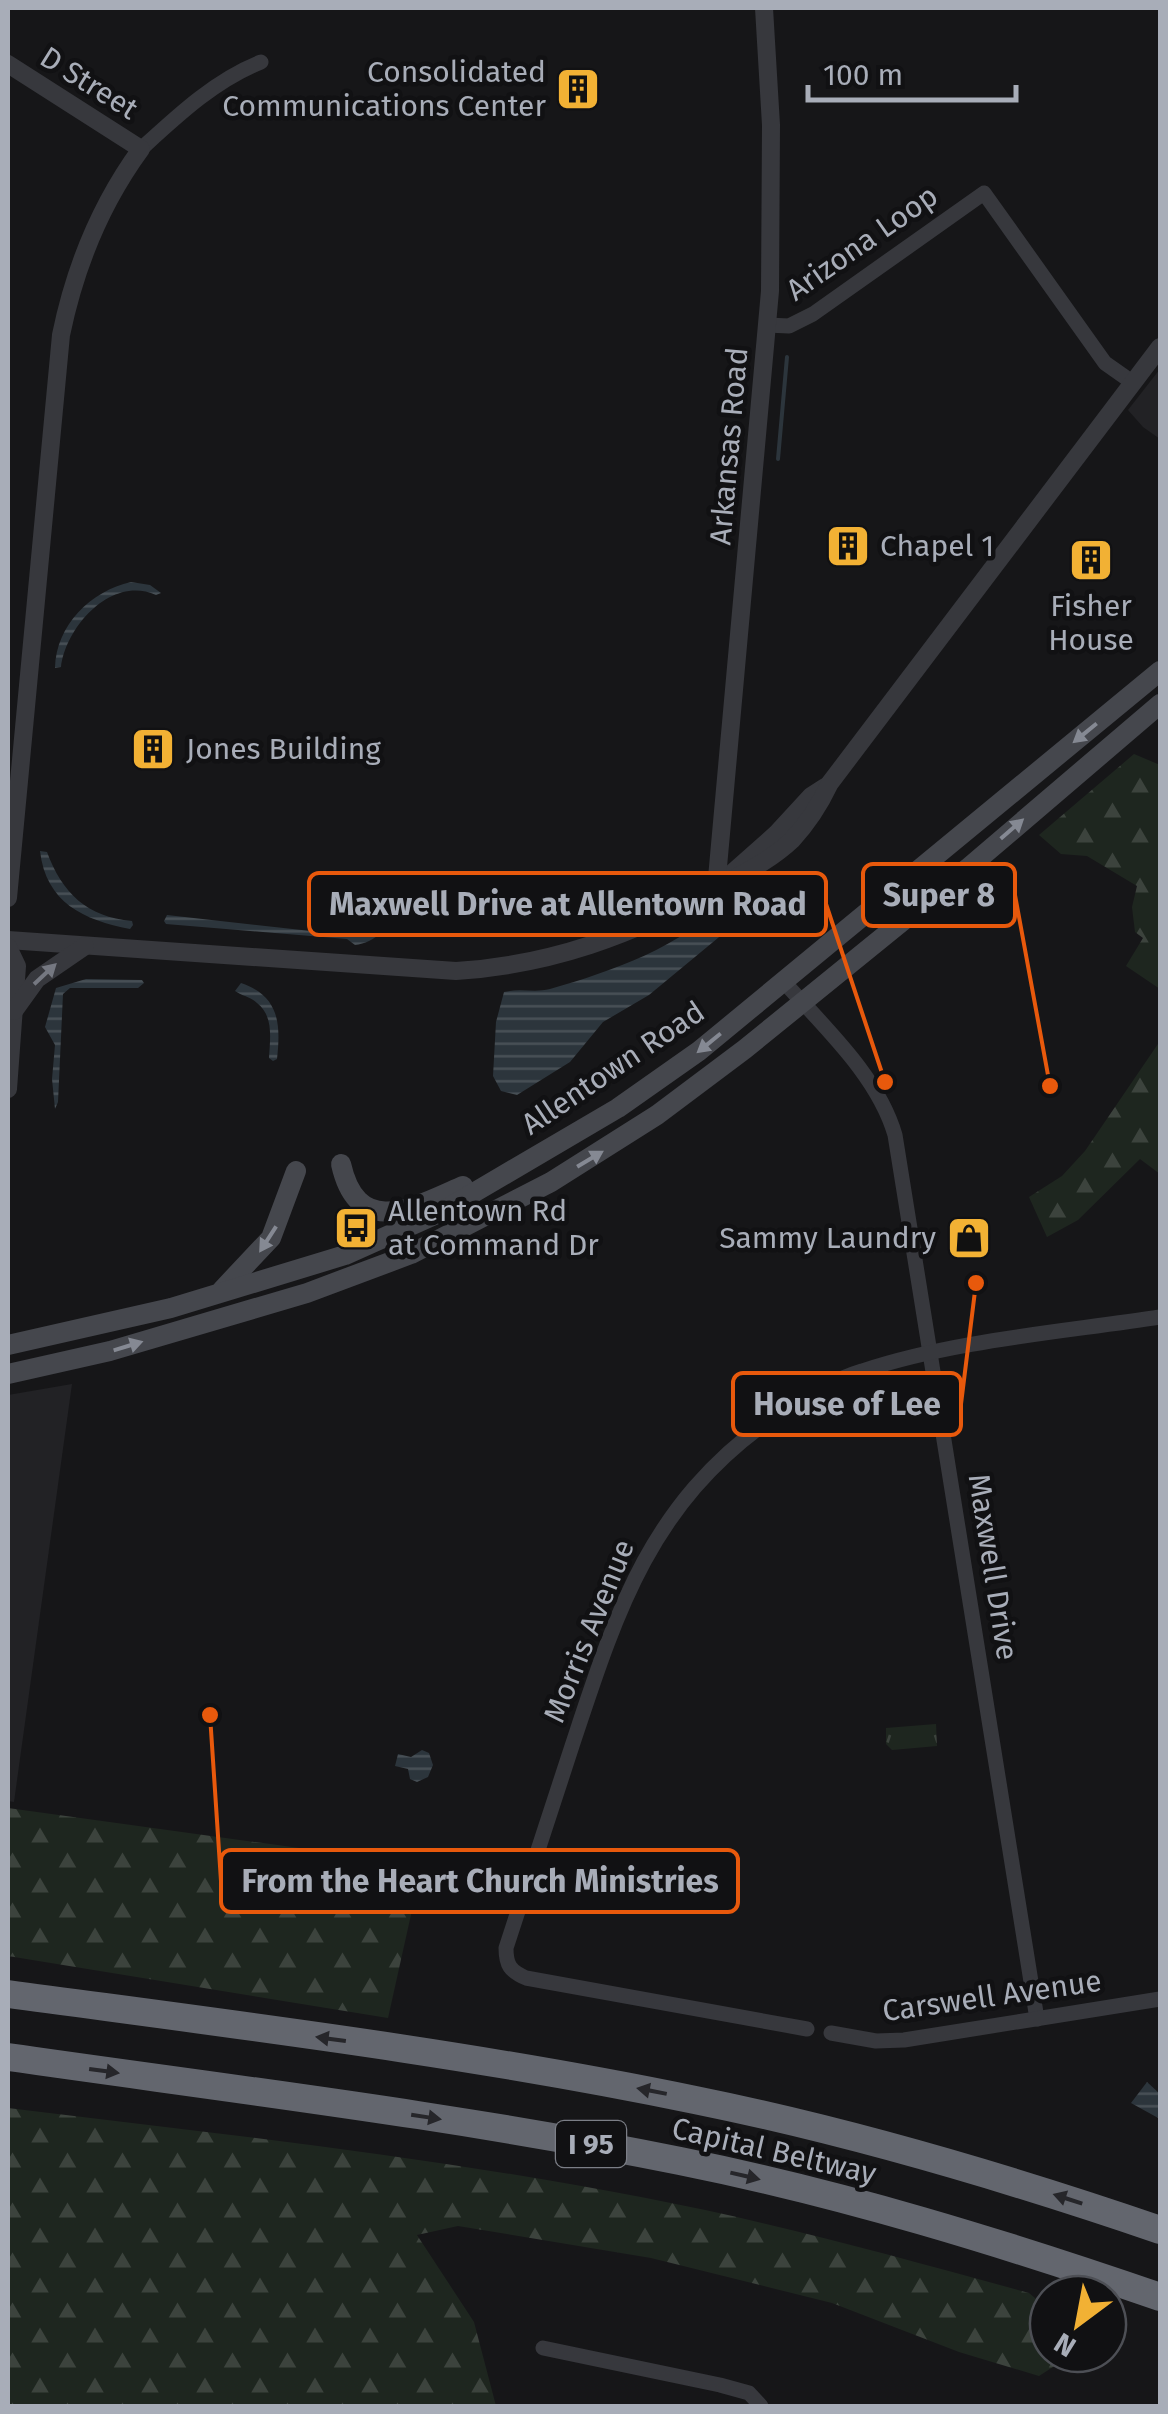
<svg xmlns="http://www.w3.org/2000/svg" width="1168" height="2414" font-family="'Fira Sans',sans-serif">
<defs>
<pattern id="forest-firs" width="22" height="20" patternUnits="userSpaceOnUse" patternTransform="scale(2.5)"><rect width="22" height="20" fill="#1e261f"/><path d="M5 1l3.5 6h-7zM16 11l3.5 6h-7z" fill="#3c433d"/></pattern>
<pattern id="park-tufts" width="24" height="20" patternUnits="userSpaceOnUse" patternTransform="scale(2.5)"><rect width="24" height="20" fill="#1e261f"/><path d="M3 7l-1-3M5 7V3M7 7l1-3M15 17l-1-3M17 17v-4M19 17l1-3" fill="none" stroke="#3c433d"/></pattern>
<pattern id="water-rules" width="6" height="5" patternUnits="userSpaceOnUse" patternTransform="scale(2.5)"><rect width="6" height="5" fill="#2c353c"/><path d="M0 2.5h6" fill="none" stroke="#485056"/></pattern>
</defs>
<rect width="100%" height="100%" fill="#161618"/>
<!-- built -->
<g fill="#222225">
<path d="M1160,369V439L1143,427L1128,410Z"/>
<path d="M72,1384L14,1802L8,1801V1395Z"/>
</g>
<!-- forest -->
<g fill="url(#forest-firs)">
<path d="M1134,754L1160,765V989L1126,966L1143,938L1135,932L1132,907L1137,886L1087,856L1061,854L1039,835Z"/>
<path d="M1160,1041V1174L1140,1159L1078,1220L1047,1237L1029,1197L1062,1176L1085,1151Z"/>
<path d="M8,1808L422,1865L388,2018L8,1956Z"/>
<path d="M8,2108C221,2134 435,2157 646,2198C776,2223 902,2258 1029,2293L1048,2309V2354H1073L1039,2376L959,2352L832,2303L651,2258L458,2226L417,2235L474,2322L496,2406H8Z"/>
</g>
<!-- park -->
<path fill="url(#park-tufts)" d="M936,1724L937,1746L892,1750L886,1744V1728Z"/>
<!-- water -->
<g fill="url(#water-rules)">
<path d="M131,582L150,585L161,593L156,595C112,575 66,626 61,667L55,668C56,625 91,591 131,582Z"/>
<path d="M40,851L47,852C62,893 87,917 132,921L133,925L130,929C84,920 46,903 40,851Z"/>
<path d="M727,900L736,914L730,928L649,995L603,1022L570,1062L517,1095L501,1091L493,1076L496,1022L504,992C520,988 535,993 550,989C613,971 681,947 727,900Z"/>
<path d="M398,905L401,910C390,926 375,943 355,945L347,939L166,924L164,921L167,915L365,937L384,925Z"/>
<path d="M86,979L142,980L144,983L138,988H70L63,994L58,1102L55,1109L52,1079L55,1045L45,1027L56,988Z"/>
<path d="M241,983C279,996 281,1023 277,1059L273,1061L269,1058C270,1039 274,1016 257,1003C251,997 242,996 235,991Z"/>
<path d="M422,1750L429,1753L433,1765L428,1777L417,1782L410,1779L408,1769L395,1766L398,1754L411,1757Z"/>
<path d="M1147,2082L1160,2094V2119L1131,2103Z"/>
</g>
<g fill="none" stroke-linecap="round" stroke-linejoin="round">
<!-- stream -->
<path stroke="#2c353c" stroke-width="4" d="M778,459L787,357"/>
<!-- minor -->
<g stroke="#37383d" stroke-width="15">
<path d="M141,149C177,116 215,80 261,62"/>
<path d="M767,325L789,326L813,314L984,193L1105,363L1132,382"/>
<path d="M784,982C824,1027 878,1076 895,1135L1037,2019"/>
<path d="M807,2029L526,1978C510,1971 506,1965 506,1948C528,1880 550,1813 572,1746C616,1613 649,1506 768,1421C797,1401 829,1381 862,1371C955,1340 1063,1332 1160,1317"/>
<path d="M831,2033L876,2041L904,2040L1160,1999"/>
<path d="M543,2348L720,2385L749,2393L761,2406"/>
</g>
<!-- tertiary -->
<g stroke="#37383d" stroke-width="18">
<path d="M8,64L141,149C100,205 75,267 61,335L8,898"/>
<path d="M731,874L776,834L811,796L825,787"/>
<path d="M716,889L770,291L771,125L764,8"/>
<path d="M8,940L456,971C551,965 633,935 715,889C742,874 770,861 792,840C808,823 820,804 830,783L1160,347"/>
<path d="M8,947L17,966L8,1089"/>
<path d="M14,1011L37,979L85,946"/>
</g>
<!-- secondary -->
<g stroke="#45474d" stroke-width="20">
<path d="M341,1164C358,1240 415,1207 463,1186"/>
<path d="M222,1290L271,1238L296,1171"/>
<path d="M8,1345L171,1308L345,1255L441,1212L618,1108L699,1051L1160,671"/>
<path d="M8,1374L110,1351L307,1293L411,1254L551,1182L657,1115L745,1049L968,868L1160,704"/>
</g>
<!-- motorway -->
<g stroke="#63666e" stroke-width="28">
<path d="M8,1994C237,2025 468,2053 695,2100C853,2132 1008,2178 1160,2230"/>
<path d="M8,2057C232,2089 458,2116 680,2161C844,2194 1003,2243 1160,2297"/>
</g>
</g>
<!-- one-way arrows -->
<defs><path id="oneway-solid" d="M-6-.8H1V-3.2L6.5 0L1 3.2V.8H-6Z" transform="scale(2.5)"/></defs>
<g fill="#858993">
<use href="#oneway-solid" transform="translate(1085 733) rotate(141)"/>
<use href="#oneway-solid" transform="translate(1012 829) rotate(-41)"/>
<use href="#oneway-solid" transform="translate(709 1043) rotate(141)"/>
<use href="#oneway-solid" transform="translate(590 1159) rotate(-31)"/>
<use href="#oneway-solid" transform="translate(268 1239) rotate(123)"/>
<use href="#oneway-solid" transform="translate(128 1346) rotate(-17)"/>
</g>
<use fill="#757881" href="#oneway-solid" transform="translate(45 974) rotate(-43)"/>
<g fill="#26262a">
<use href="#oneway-solid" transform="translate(331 2039) rotate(-172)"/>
<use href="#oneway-solid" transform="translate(104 2071) rotate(8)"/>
<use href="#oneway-solid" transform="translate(652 2091) rotate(-169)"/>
<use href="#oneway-solid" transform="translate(426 2117) rotate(9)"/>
<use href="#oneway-solid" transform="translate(745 2176) rotate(13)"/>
<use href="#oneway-solid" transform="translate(1068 2199) rotate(-162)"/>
</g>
<!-- icons -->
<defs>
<g id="building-square" transform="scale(2.25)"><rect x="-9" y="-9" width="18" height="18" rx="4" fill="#f2b134" stroke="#111113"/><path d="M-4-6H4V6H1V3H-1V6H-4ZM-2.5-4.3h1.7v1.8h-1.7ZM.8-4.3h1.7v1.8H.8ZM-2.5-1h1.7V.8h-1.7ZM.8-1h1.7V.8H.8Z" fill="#111"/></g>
<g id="bus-square" transform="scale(2.25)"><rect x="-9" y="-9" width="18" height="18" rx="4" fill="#f2b134" stroke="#111113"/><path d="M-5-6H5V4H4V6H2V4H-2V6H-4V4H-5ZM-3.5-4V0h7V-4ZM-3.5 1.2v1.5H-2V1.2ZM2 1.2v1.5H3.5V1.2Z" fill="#111"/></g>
<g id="shop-square" transform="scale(2.25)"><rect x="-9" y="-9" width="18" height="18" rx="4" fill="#f2b134" stroke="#111113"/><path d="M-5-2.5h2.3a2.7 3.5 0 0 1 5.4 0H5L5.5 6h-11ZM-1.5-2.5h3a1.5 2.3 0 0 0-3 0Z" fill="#111"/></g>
</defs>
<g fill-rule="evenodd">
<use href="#building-square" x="578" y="89"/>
<use href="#building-square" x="848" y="546"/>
<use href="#building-square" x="1091" y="560"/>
<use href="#building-square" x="153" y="749"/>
<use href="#bus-square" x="356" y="1228"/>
<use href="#shop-square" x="969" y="1238"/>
</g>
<g text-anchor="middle" stroke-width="9" stroke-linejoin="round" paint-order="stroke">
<!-- shield labels -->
<rect fill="#111113" stroke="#7b7e86" stroke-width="2.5" x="556" y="2121" width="70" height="46" rx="8"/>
<g font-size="28" font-weight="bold" fill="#a8adb8">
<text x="591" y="2154">I 95</text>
</g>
<!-- poi labels -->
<g font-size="30" fill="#a8adb8" stroke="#111113" text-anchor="start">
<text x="546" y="82" text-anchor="end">Consolidated<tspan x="546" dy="34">Communications Center</tspan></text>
<text x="880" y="556">Chapel 1</text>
<text x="1091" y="616" text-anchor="middle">Fisher<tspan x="1091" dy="34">House</tspan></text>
<text x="186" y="759">Jones Building</text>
<text x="388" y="1221">Allentown Rd<tspan x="388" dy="34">at Command Dr</tspan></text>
<text x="936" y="1248" text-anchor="end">Sammy Laundry</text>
</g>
<!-- street labels -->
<g font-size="30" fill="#a8adb8" stroke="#111113">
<text transform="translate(89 83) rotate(32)" y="10">D Street</text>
<text transform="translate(862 243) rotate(-35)" y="10">Arizona Loop</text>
<text transform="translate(729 446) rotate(-85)" y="10">Arkansas Road</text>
<text transform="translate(613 1068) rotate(-34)" y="10">Allentown Road</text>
<text transform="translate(993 1567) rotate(81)" y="10">Maxwell Drive</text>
<text transform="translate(589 1631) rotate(-68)" y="10">Morris Avenue</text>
<text transform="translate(992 1996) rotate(-8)" y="10">Carswell Avenue</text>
<text transform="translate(774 2151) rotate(13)" y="10">Capital Beltway</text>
</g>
</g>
<!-- callouts -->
<path fill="none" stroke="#e8590c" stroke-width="4" d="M1050 1086L1015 895M885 1082L826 904M976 1283L961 1404M210 1715L221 1881"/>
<g fill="#e8590c" stroke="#111113" stroke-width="4">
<circle cx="1050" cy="1086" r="10"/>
<circle cx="885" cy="1082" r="10"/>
<circle cx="976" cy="1283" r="10"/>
<circle cx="210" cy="1715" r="10"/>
</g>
<g fill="#111113" stroke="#e8590c" stroke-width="4">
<rect x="863" y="864" width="152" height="62" rx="10"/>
<rect x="309" y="873" width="517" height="62" rx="10"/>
<rect x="733" y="1373" width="228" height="62" rx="10"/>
<rect x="221" y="1850" width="517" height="62" rx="10"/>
</g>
<g font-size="32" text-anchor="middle" font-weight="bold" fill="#a8adb8">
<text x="939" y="906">Super 8</text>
<text x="568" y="915">Maxwell Drive at Allentown Road</text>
<text x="847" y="1415">House of Lee</text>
<text x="480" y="1892">From the Heart Church Ministries</text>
</g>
<!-- border -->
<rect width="1168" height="2414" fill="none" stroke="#a8adb8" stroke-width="20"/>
<!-- north arrow -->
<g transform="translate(1078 2324) rotate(212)"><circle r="48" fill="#111113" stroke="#4d4f55" stroke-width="2.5"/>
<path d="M0-8L18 38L0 25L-18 38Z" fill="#f2b134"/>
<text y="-15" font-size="28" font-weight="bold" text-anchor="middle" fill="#a8adb8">N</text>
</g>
<!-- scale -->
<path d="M808 85v15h208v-15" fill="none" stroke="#a8adb8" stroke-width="5"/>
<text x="823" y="85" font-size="30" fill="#a8adb8" stroke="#111113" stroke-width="8" paint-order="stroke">100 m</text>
</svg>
